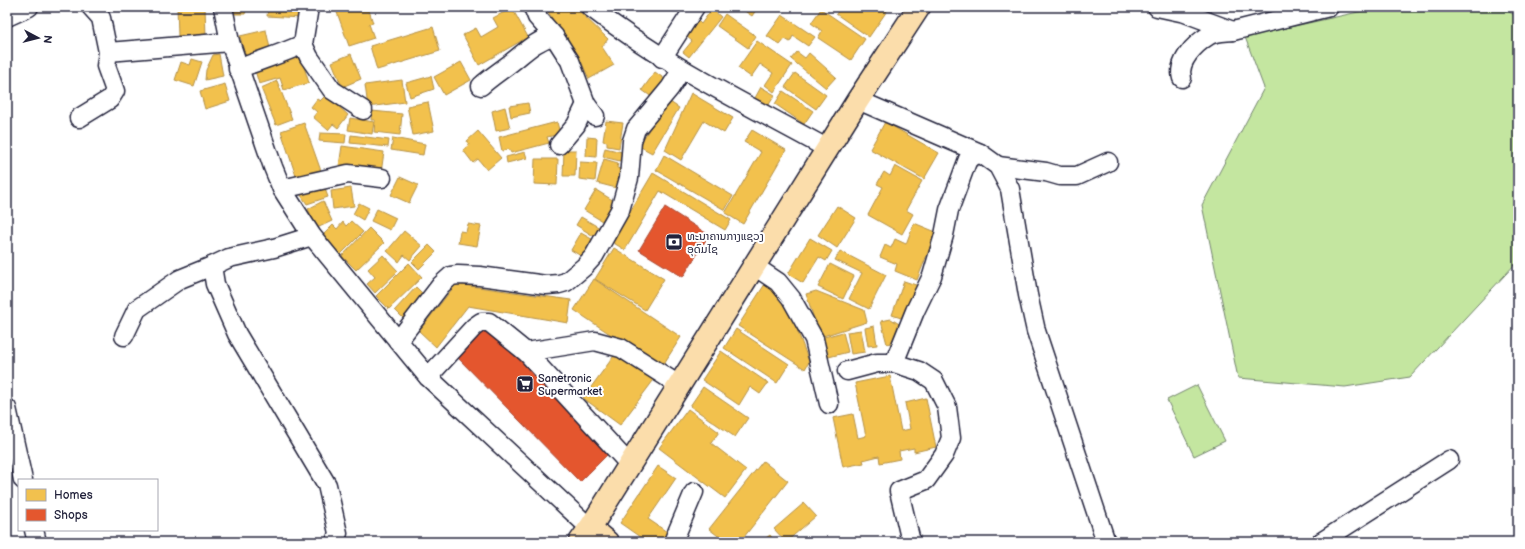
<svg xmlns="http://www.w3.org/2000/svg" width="1525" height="549" font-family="'Balsamiq Sans','Noto Sans Lao',sans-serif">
<rect width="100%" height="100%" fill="#fff"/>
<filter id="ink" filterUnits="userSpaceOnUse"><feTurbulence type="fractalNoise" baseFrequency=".025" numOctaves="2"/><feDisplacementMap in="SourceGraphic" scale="8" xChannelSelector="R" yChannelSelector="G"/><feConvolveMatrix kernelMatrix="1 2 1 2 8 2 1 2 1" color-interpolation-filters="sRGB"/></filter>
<g filter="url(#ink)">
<!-- green -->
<g fill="#c4e6a0" stroke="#73846e">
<path d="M1381,7H1497L1518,16V261L1410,377L1345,387L1238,378L1202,205L1264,88L1245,37Z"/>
<path d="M1197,385L1225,441L1194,456L1167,400Z"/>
</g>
<!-- homes -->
<g fill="#f2c14e" stroke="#b49148">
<path d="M177,7H205L206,36H178Z"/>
<path d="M233,7H247L245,14H233Z"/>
<path d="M268,7H301L300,18L267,16Z"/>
<path d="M335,7H364V8L368,7L373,23L369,24L374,38L349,46Z"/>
<path d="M545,7H575L608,39L602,47L614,65L589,79L581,61L553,27L555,23Z"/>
<path d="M739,7H758L752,16Z"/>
<path d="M841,7H887L889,8L869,37L836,14Z"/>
<path d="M512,8L528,37L479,65L463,35L476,28L481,37L498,27L493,18Z"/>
<path d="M712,9L721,17L689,57L683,52L692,41L686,36L698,21L701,24Z"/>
<path d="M821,9L865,39L851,60L818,38L822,31L811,23Z"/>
<path d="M725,14L756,36L748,48L717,26Z"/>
<path d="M782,15L815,37L808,46L793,36L790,42L785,39L780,45L767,36Z"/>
<path d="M433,27L440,51L377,70L370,46Z"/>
<path d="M266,30L271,53L246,59L240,36Z"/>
<path d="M757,41L792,65L774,92L765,85L773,73L760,64L751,77L738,68Z"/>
<path d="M797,52L805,58L809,53L836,77L826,88L791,59Z"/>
<path d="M219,54L223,76L205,80L206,70L213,55Z"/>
<path d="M300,54L309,83L284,90L280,78L259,84L254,67Z"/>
<path d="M351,54L361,79L342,87L332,62Z"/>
<path d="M192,59L202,62L194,86L175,80L181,62L190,65Z"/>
<path d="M461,62L471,80L444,95L434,77Z"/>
<path d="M655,72L669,82L656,100L642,90Z"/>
<path d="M795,73L826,95L816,109L785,87Z"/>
<path d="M431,76L434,89L410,97L406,83Z"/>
<path d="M402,80L405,102L368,107L365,85Z"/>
<path d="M277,81L292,119L276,125L261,88Z"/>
<path d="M225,84L230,101L205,109L200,91Z"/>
<path d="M761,87L775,95L768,106L755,98Z"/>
<path d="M783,91L813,111L804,124L775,104Z"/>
<path d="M691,93L733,118L724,133L704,121L681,160L665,150Z"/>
<path d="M326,95L348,115L338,128L333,124L328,130L313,117L317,112L311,107L317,99L320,101Z"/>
<path d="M667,100L679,108L652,153L639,146Z"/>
<path d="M428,102L434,131L413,135L407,106Z"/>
<path d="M528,103L530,113L511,117L509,106Z"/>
<path d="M505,107L510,128L496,131L492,111Z"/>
<path d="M372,111L402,114L400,135L374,132L375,120H371Z"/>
<path d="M350,118L374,122L372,134L348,130Z"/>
<path d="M606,121L623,123L619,148L607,146V142L603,141Z"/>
<path d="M557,122L560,134L547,137L549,143L511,153L509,149L502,151L499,137Z"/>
<path d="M885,122L939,153L924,179L870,149Z"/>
<path d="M304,123L321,171L297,179L281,131Z"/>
<path d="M752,130L786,150L743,224L725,213L761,152L744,142Z"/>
<path d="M478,131L501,158L487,170L478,159L473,163L463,150L469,145L467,141Z"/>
<path d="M320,133L346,134L345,143L319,141Z"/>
<path d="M351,135L389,140L388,147L350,143Z"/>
<path d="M587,137L597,138L596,157L586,156Z"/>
<path d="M393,138L425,144L423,155L391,150Z"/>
<path d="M342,146L384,152L381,173L339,166Z"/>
<path d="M605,148L622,152L620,161L603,157Z"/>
<path d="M564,150H576L575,176H563Z"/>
<path d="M525,152L527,158L507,163L506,157Z"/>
<path d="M664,155L733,196L725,210L656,170Z"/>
<path d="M535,159H558L557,185L534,184Z"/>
<path d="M604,159L618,163L617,168L626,171L620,189L597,183Z"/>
<path d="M580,162L597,163L595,181L579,179Z"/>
<path d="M895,166L922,181L906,210L913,214L902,234L868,215L883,187L877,184L884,172L890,176Z"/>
<path d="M653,173L731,220L725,230L660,191L625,250L612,242Z"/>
<path d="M400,177L418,185L409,203L391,195Z"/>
<path d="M307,184L325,189L328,197L307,204L296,188Z"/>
<path d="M351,188L354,206L333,209L331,191Z"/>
<path d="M596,190L614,201L602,221L584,210Z"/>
<path d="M323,201L332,221L317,228L308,209Z"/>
<path d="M359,203L369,208L363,220L353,214Z"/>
<path d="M837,206L856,218L837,248L818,235Z"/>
<path d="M377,209L396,218L390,230L371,221Z"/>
<path d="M581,217L600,228L595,237L576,225Z"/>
<path d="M351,221L363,232L340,255L322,236L333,225L337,229L343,222L346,226Z"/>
<path d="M914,223L936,232L917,280L895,271L897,264L880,257L885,245L891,248L895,239L906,244Z"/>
<path d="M468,224L481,226L477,246L458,243L460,231L466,232Z"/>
<path d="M369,228L384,243L356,270L342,256Z"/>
<path d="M404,231L422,246L410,260L404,255L399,262L387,251Z"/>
<path d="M581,233L597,242L586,259L571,250Z"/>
<path d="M810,238L832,251L826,261L819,257L803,283L788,274Z"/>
<path d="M429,245L436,252L419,269L412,262Z"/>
<path d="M614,248L664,279L645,310L595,279Z"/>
<path d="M840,251L886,275L869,309L849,299L862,273L835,260Z"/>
<path d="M383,255L398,271L375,293L367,284L375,277L368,269Z"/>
<path d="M409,263L422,277L389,309L376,296Z"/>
<path d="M830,264L854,276L843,299L818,287Z"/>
<path d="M594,279L681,337L661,368L574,310Z"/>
<path d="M904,281L919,286L907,320L892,315Z"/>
<path d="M456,284L571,300L568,323L468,306L436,347L419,331Z"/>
<path d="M765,284L785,297L809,362L805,369L738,326Z"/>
<path d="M416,287L428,299L406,321L395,310Z"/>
<path d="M816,291L864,310L867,322L820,337L806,294Z"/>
<path d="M891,319L901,325L894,342L887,344L881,321Z"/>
<path d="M874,326L877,345L868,346L865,328Z"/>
<path d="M736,329L789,364L777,383L724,348Z"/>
<path d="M861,330L865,352L851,354L847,332Z"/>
<path d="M843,332L848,352L825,358L820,338Z"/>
<path d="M619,349L656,377L620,425L583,398Z"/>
<path d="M721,351L768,383L760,394L750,387L739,405L702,380Z"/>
<path d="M890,376L901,431L910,429L905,403L926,398L936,447L914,452V448L899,451L900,459L880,463L879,456L863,460L864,463L843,467L833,418L853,414L858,438L866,436L855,383Z"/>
<path d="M703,387L748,418L735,437L690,406Z"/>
<path d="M688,409L719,432L711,443L746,470L725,498L659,448Z"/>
<path d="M763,461L788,481L740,542H726L709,529Z"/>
<path d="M658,466L676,478L648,519L670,534L664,542H647L620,523Z"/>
<path d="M804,503L816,516L786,542L774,529Z"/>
<path d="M770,535L775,542H761Z"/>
</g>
<!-- shops -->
<g fill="#e4572e" stroke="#aa4732">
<path d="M665,207L709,235L683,277L639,250Z"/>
<path d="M487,325L611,451L580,482L456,356Z"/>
</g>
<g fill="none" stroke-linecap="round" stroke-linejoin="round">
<!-- minor casing -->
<g stroke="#22223b" stroke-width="21">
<g id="minor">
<path d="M223,7L230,42L273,167L282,189L312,236L428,377L590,528"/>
<path d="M533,7L537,17L554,36L570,61L586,104L595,116"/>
<path d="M590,7C663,64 747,104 828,149"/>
<path d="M1157,7L1185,13L1233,31L1329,7"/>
<path d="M7,17L29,7"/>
<path d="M303,44L309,57L332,90L363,110"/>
<path d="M108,52L230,42"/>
<path d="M662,58L695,7"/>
<path d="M238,69C260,60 282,54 303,44L309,7"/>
<path d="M1182,78C1177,62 1195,44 1208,36C1214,32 1226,32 1233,31"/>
<path d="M481,86C491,77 502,70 512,62C526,51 536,40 554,36"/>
<path d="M858,100L980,153L998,166L1010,189L1028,295L1036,331L1106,542"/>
<path d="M79,118L110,99L115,91L106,66L108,52L101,18L91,7"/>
<path d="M559,145L576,125L586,104"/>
<path d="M998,166L1046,172L1060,176H1077L1108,162"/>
<path d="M282,189L348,174L382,178"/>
<path d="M312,236L274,248L229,258L212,266L215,284L237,334L327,485L338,533L335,542"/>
<path d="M754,266L778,282L791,298L814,339L829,404"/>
<path d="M124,336L137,309L180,279L212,266"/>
<path d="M398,341L441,285L451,276L458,275L480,276L546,285L559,284L566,282L584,267L594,256L620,210L629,178L632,141L636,129L670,88L682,69"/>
<path d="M526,352L595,341L621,348L679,385"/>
<path d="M894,363L915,311L932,276L944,235L949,210L968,159L980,153"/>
<path d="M847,371L877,363H894L919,371L934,381L947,407L951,438L944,455L926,480L899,491L911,542"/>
<path d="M428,377L474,327L481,322H489L526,352L629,464"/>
<path d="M7,408L23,480"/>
<path d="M34,530L37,542"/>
<path d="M673,542L694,492"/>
<path d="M1321,542L1449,460"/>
</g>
</g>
<!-- major casing -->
<g stroke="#22223b" stroke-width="25">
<path id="major" d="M590,528L858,100L919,7"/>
</g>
<!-- highway casing -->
<g stroke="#22223b" stroke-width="25">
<path id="highway" d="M580,542L590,528L607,542"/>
</g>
<!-- minor -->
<use href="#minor" stroke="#fff" stroke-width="18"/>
<!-- major -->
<use href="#major" stroke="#fbddab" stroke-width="22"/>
<!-- highway -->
<use href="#highway" stroke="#fbddab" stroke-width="22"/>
</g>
</g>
<!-- icons -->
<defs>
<g id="bank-square" transform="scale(0.9)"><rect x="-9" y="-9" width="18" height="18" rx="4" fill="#22223b" stroke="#fff"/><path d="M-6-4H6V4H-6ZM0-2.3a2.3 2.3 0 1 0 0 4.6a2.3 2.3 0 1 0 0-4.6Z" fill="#fff"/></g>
<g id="supermarket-square" transform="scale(0.9)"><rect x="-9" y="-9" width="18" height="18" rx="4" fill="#22223b" stroke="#fff"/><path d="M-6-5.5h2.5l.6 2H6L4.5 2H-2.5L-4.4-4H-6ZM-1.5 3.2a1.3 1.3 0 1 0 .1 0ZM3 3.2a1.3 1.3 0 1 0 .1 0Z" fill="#fff"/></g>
</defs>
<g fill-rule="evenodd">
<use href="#bank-square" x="674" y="242"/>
<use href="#supermarket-square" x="525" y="384"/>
</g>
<g text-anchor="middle" stroke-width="4" stroke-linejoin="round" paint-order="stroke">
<!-- poi labels -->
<g font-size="11" fill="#22223b" stroke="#fff" text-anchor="start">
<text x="687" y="240">ທະນາຄານກາງແຊວງ<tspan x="687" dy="13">ອຸດົມໄຊ</tspan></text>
<text x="538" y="382">Sanetronic<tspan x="538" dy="13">Supermarket</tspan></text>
</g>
</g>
<!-- margin -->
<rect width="1525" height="549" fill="none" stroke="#fff" stroke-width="24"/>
<rect x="12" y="12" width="1501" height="525" fill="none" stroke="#22223b" stroke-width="1.5" filter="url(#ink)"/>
<!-- legend -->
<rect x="18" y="479" width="140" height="52" fill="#ffffff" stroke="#a7a7b1"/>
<rect x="26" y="489" width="20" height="12" fill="#f2c14e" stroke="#a7a7b1"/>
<text x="54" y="499" font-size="12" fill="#22223b">Homes</text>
<rect x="26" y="509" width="20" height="12" fill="#e4572e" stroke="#a7a7b1"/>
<text x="54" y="519" font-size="12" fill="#22223b">Shops</text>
<!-- north arrow -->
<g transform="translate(38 38) rotate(97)" stroke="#ffffff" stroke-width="3" paint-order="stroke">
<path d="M0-3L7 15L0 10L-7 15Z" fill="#22223b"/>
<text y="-6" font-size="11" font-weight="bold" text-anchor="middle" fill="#22223b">N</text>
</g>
</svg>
